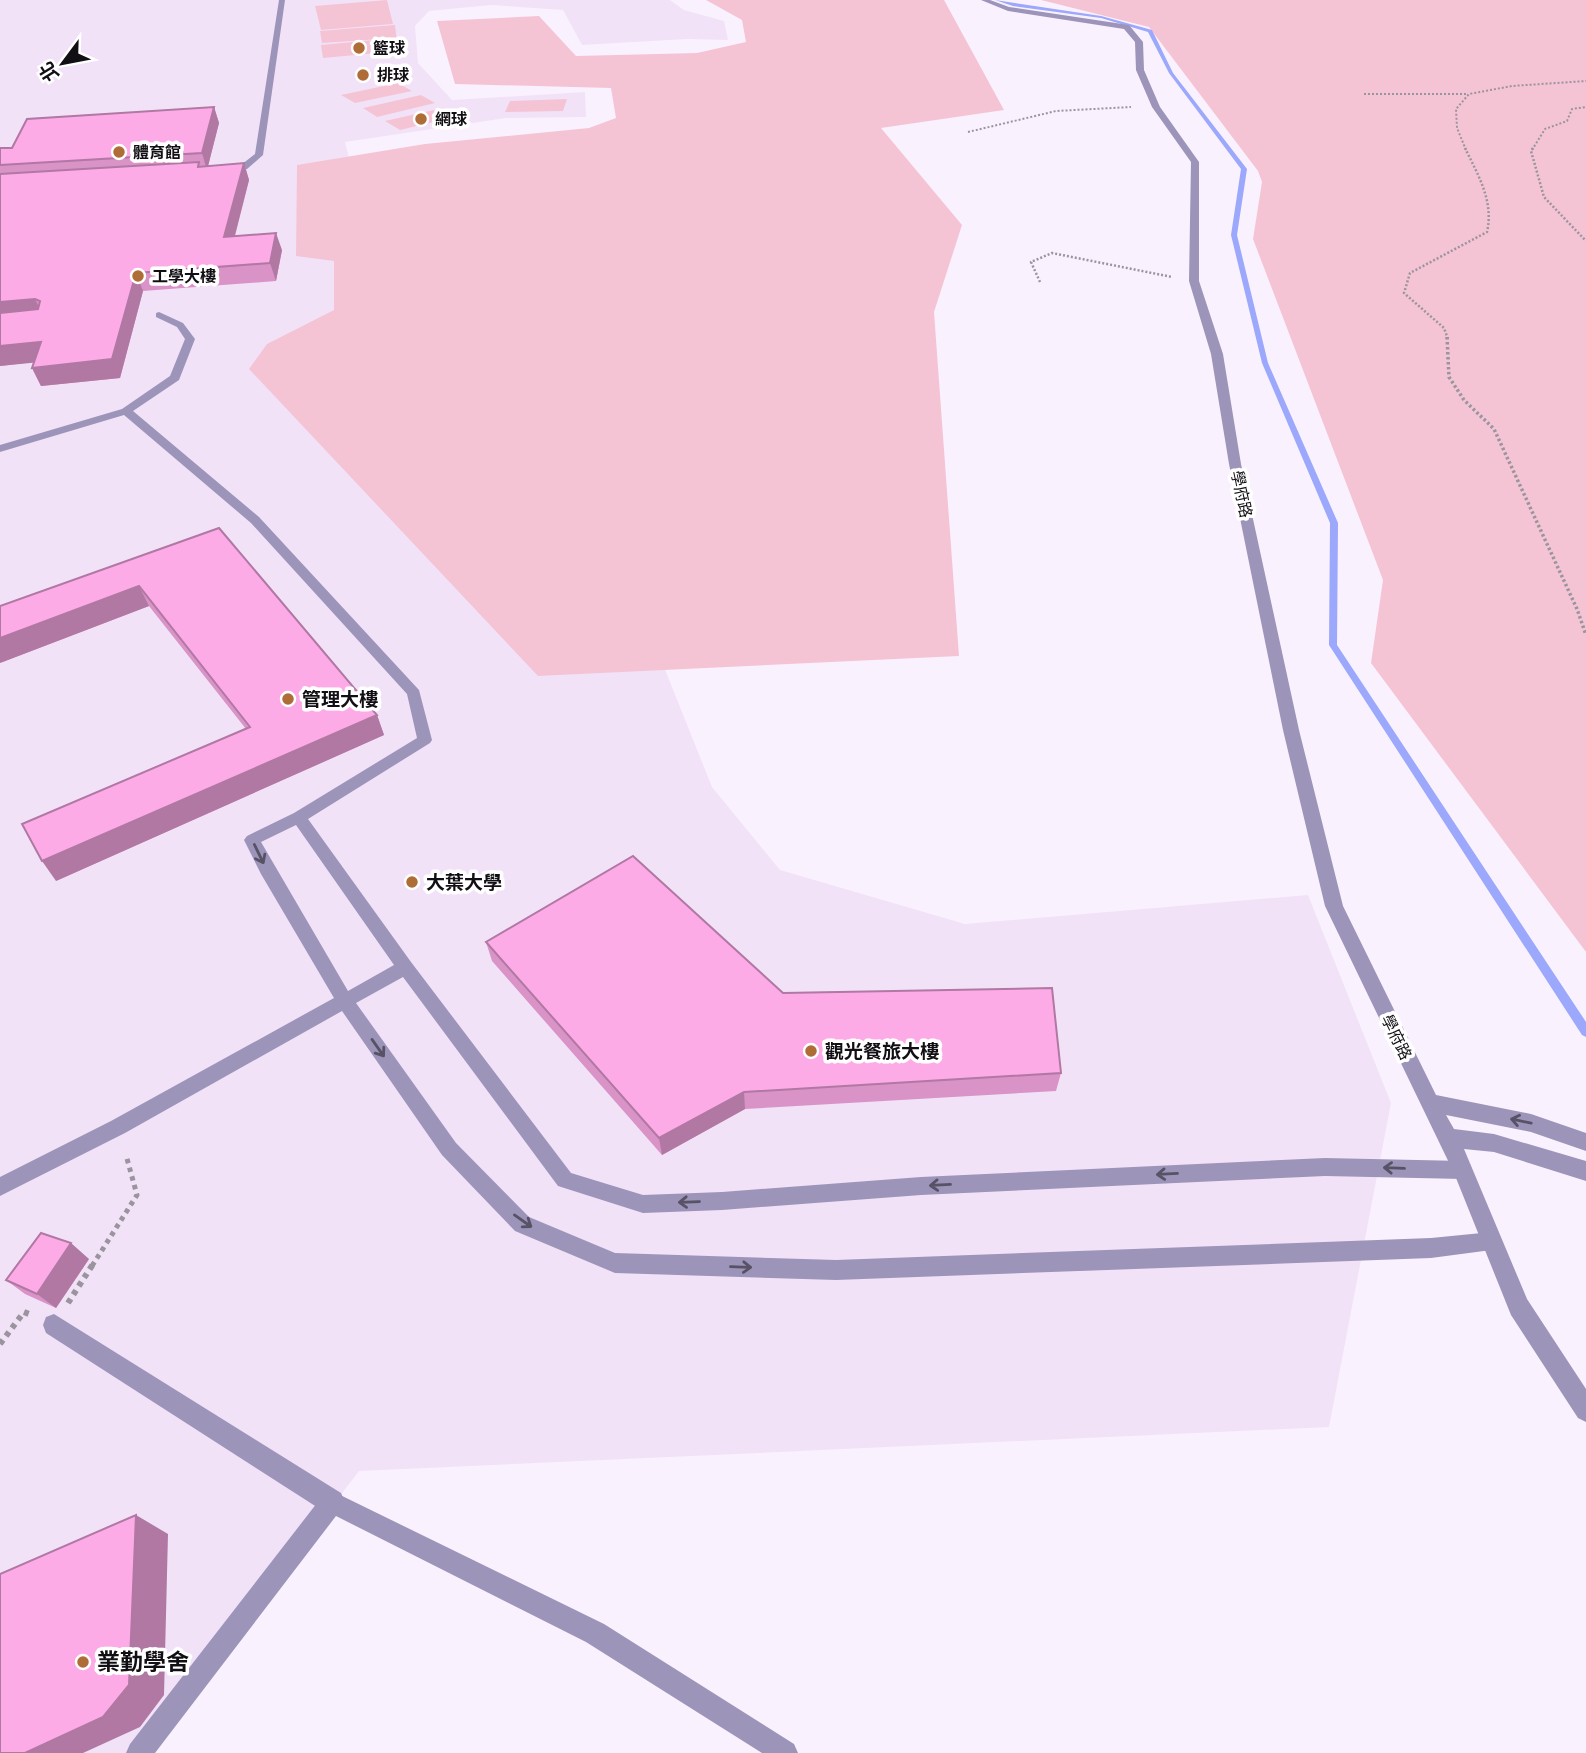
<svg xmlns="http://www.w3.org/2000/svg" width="1586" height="1753" font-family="Lato,'Noto Sans TC',sans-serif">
<rect width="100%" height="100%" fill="#faf1fe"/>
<!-- built -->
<path fill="#f2e2f8" d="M0,0H670L684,10L724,21L728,40L687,39L582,45L563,10L491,5L429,11L415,26L418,63L452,100L585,92L586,117L506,118L345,142L390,321L622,562L712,787L780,870L965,924L1308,895L1391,1103L1329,1427L359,1471L143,1753H0Z"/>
<!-- green -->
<g fill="#f5c4d4">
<path d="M387,0L393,24L321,30L315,6Z"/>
<path d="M706,0H944L1004,110L881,128L962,225L934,312L959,656L538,676L249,369L267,344L334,310V261L296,256L297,165L425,144L589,128L616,118L611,88L455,84L437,21L539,16L576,56L697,53L746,42L742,20Z"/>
<path d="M1041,0H1586V952L1371,663L1383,580L1253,239L1262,182L1258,171L1149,27Z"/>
<path d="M395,25L398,51L323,58L321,45L395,38L322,43L320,31Z"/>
<path d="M398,83L412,91L355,103L341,95Z"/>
<path d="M421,95L435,103L377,117L363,108Z"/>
<path d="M567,99L563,111L505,112L510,101Z"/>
<path d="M443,108L458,116L400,130L385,121Z"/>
</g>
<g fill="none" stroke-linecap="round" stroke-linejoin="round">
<!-- stream -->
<path fill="#9ba8fb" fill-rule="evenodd" d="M995,0L1101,16L1152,30L1173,73L1247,169L1237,235L1268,363L1338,523L1337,645L1586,1022V1037L1582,1035L1329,645L1330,523L1262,363L1231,235L1241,169L1169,73L1148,32L1101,18L1013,6Z"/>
<!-- path-far4 -->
<g stroke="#9a949e" stroke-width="2" stroke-dasharray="2 2" stroke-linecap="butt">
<path d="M1364,94H1468"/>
<path d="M968,132L1056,111L1131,107"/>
<path d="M1466,150L1457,128L1456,109L1469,94L1512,86L1586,81"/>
<path d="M1532,150L1545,129L1567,121L1572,109L1586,107"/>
</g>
<!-- path-far3 -->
<g stroke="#9a949e" stroke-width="2.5" stroke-dasharray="2 2" stroke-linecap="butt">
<path d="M1533,148L1531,151L1544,197L1586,241"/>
<path d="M1040,282L1031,262L1052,253L1172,277"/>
<path d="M1448,339L1444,328L1404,293L1410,273L1487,232C1494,201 1478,175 1465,148"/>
</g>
<!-- path-far2 -->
<path stroke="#9a949e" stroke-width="3.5" stroke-dasharray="2.5 2.5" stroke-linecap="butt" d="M1447,337L1449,377L1464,400L1494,429L1577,609L1586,635"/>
<!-- path-far1 -->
<path stroke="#9a949e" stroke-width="5" stroke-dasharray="4.5 4.5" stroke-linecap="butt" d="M92,1266L137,1195L126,1155"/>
<!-- path -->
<g stroke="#9a949e" stroke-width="6" stroke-dasharray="5 5" stroke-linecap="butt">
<path d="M68,1303L93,1264"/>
<path d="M0,1344L24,1312L29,1314"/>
</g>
<!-- service -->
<g fill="#9d94b9" fill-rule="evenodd">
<path d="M279,0H285L263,155L247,169L224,173V169L241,165L255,154Z"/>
<path d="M159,312L183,323L195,339L179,380L133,411L259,517L419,690L432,740L430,743L308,819L411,962L571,1173L643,1195L722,1192L921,1177L1325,1158L1463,1161L1470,1164L1472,1170L1470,1176L1463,1179L1325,1176L921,1195L722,1210L643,1213L558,1186L403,977L356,1003L456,1143L529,1217L615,1253L836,1260L1431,1238L1492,1232L1499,1235L1502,1242L1499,1249L1431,1258L836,1280L615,1273L515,1231L442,1155L342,1011L125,1133L0,1196V1177L111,1121L334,998L261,874L244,840L247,836L294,813L417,738L407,694L251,523L124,415L0,452V445L122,409L170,376L185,339L177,327L156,317V313ZM296,825L394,965L348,991L261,842Z"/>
<path d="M332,1491L604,1624L794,1744L798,1753H762L586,1642L336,1516L155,1753H126L130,1744L324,1494Z"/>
</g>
<!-- minor -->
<g fill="#9d94b9" fill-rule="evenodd">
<path d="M981,0H990L1009,7L1129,25L1143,42L1144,70L1160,107L1199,162V281L1223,354L1241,464L1299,730L1343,906L1436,1095L1531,1114L1586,1133V1151L1531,1132L1446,1115L1454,1129L1494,1134L1586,1161V1181L1494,1152L1464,1149L1527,1299L1586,1389V1422L1578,1418L1511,1315L1454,1173L1325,906L1283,730L1229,464L1211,354L1189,281L1191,162L1152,107L1136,70L1135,42L1124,29L1008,11Z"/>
<path d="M54,1314L341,1493L345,1502L341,1511L332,1515L323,1511L46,1333L43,1325L46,1317Z"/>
</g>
</g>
<!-- wall -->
<g fill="#d993c7">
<path d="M214,107L219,123L208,166L244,163L249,180L235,236L282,250L276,281L143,291L120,378L41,386L32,368L34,362L0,366V148H12Z"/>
<path d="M219,528L377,715L384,735L56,881L246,729L149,606L0,663Z"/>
<path d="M486,942L783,993L1061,1073L1056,1091L745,1109L662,1155L492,961Z"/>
<path d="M89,1259L56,1308L25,1294L6,1280Z"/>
</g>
<!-- shaded-wall -->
<g fill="#b078a2">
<path d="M214,107L219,123L207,170L202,153Z"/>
<path d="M244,163L249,180L230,254L224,237Z"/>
<path d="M276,233L282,250L276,281L270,263Z"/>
<path d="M136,273L143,291L120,378L41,386L32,368Z"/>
<path d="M35,299L44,317L0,321V302Z"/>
<path d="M41,342L50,361L0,366V346Z"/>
<path d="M139,586L149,606L0,663V638Z"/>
<path d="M377,715L384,735L56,881L42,861Z"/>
<path d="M744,1092L745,1109L662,1155L659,1138Z"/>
<path d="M71,1243L89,1259L56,1308L37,1294Z"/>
<path d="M136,1515L168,1534L164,1695L140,1727L83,1753H25Z"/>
</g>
<!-- building -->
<g fill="#fcabe7" stroke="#b078a2" stroke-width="2">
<path d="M214,107L202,153L0,165V148H12L27,119Z"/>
<path d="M199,162L198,167L244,163L224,237L276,233L270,263L136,273L112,359L32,368L41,342L0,346V313L38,309L40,301L35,299L0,302V174Z"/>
<path d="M219,528L377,715L42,861L22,824L250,727L139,586L0,638V606Z"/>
<path d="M633,856L783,993L1052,988L1061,1073L744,1092L659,1138L486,942Z"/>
<path d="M41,1233L71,1243L37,1294L6,1280Z"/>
<path d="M136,1515L129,1685L103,1717L25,1753H0V1574Z"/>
</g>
<!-- one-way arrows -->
<defs><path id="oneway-shaft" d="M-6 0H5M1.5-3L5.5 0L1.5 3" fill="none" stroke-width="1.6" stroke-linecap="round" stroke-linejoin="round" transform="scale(1.75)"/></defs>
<g stroke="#585266">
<use href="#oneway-shaft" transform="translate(259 854) rotate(64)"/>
<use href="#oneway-shaft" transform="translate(378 1048) rotate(55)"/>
<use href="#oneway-shaft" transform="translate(1521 1121) rotate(-168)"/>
<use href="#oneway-shaft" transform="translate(1394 1168) rotate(-178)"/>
<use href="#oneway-shaft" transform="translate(1167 1174) rotate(177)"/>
<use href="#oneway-shaft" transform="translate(940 1185) rotate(177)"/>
<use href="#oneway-shaft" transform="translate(689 1202) rotate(178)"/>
<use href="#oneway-shaft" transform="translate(523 1221) rotate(35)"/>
<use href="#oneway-shaft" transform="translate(741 1267) rotate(2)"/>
</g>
<!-- markers -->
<g fill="#ae6d37" stroke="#fff" stroke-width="2.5">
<circle cx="359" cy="48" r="7"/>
<circle cx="363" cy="75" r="7"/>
<circle cx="421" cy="119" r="7"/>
<circle cx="119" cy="152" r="7"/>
<circle cx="138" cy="276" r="7"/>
<circle cx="288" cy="699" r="7"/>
<circle cx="412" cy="882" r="7"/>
<circle cx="811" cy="1051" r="7"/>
<circle cx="83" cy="1662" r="7"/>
</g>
<g text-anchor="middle" stroke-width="7" stroke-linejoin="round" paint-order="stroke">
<!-- far-poi labels -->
<g font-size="16" font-weight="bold" fill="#120f14" stroke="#fff" text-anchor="start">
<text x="373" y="54">籃球</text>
<text x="377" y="81">排球</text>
<text x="435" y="125">網球</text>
<text x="133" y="158">體育館</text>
<text x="152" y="282">工學大樓</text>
</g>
<!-- far-street labels -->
<g font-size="16" fill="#120f14" stroke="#fff">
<text transform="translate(1242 494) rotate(78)" y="6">學府路</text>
<text transform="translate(1397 1037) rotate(64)" y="6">學府路</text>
</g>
<!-- poi labels -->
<g font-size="19" font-weight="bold" fill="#120f14" stroke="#fff" text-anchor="start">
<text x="302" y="706">管理大樓</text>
<text x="426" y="889">大葉大學</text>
<text x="825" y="1058">觀光餐旅大樓</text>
</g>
<!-- near-poi labels -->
<g font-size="23" font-weight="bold" fill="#120f14" stroke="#fff" text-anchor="start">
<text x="97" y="1670">業勤學舍</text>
</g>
</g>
<!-- north arrow -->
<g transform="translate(63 63) rotate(238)" stroke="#ffffff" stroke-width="5" paint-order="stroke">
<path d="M0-5L12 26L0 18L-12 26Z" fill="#120f14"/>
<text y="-10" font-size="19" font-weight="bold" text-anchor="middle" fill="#120f14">北</text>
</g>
</svg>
